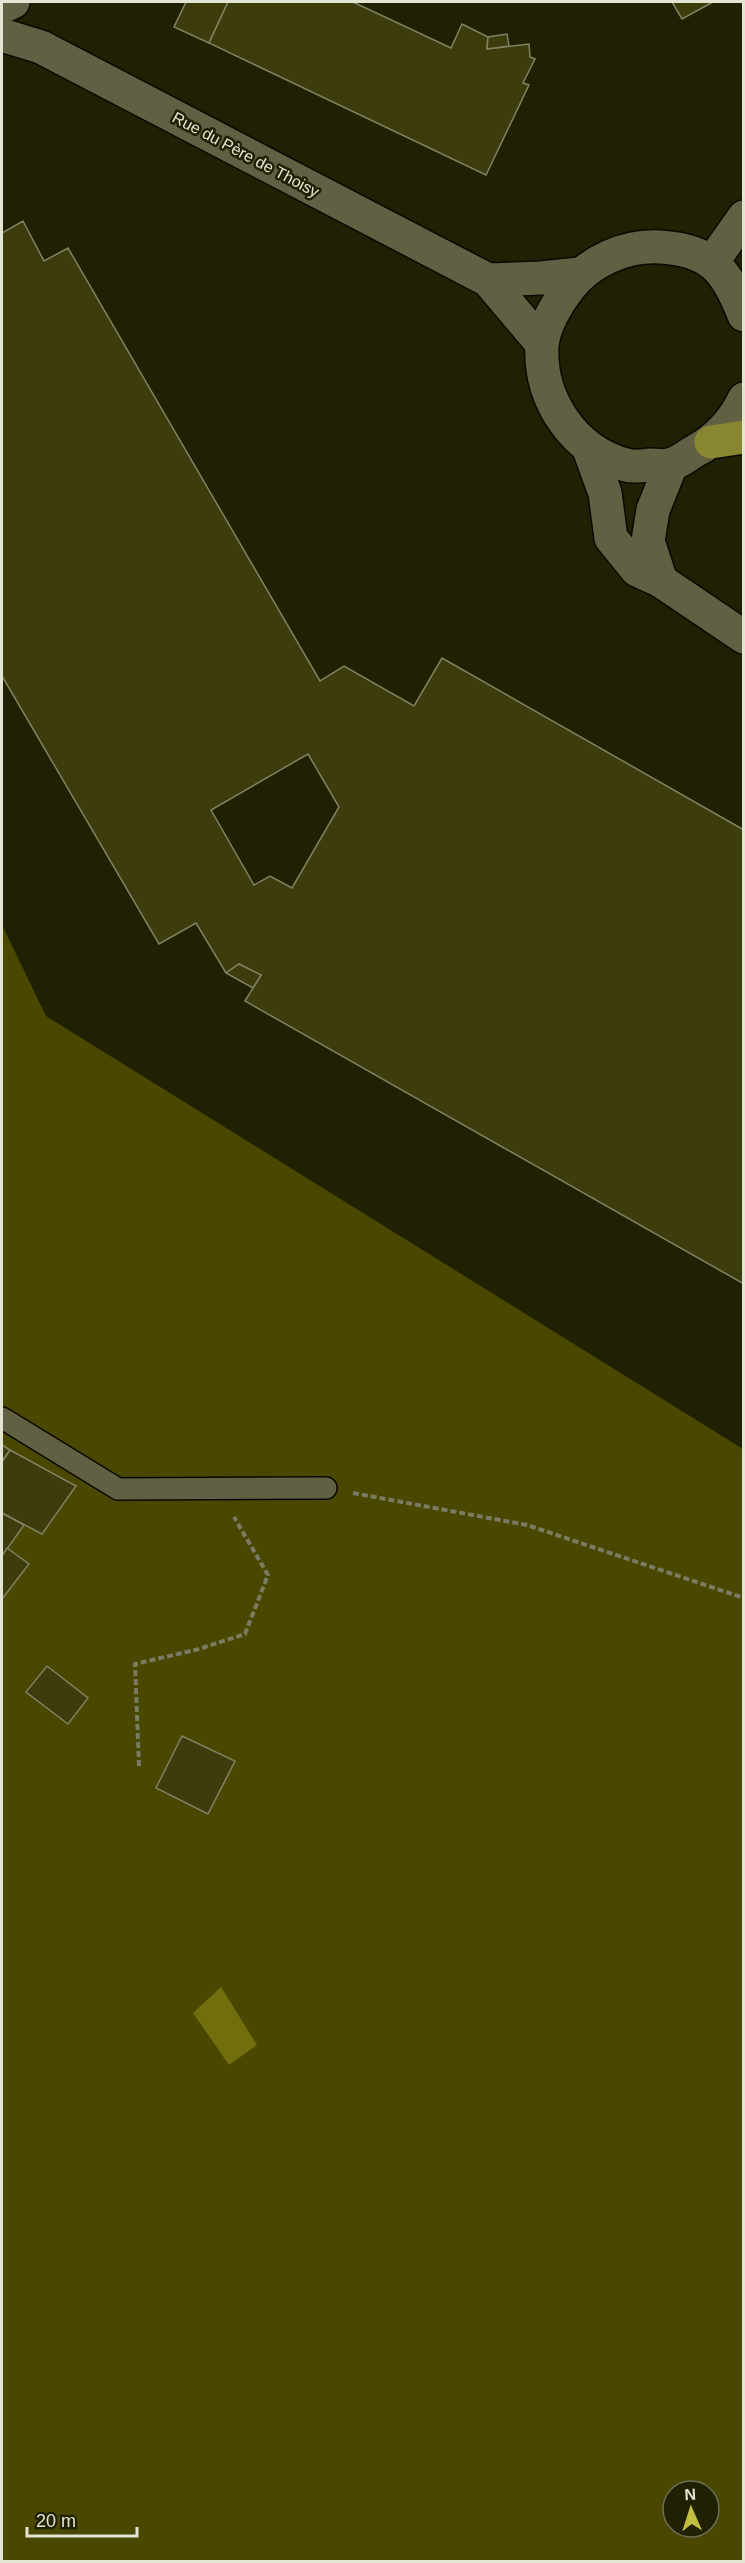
<svg xmlns="http://www.w3.org/2000/svg" width="745" height="2563" font-family="Arial,sans-serif">
<rect width="100%" height="100%" fill="#202003"/>
<!-- green -->
<path fill="#494700" fill-rule="evenodd" d="M2,925L46,1016L743,1449V2561H2ZM673,2491H709V2527H673Z"/>
<!-- water -->
<path fill="#716e0e" d="M221,1987L257,2045L229,2065L193,2013Z"/>
<!-- building -->
<g fill="#3d3c0d" stroke="#828262" stroke-width="1.5" fill-rule="evenodd">
<path d="M186,2H228L209,43L174,27Z"/>
<path d="M228,2H353L451,48L462,24L488,37L487,49L529,44L530,57L535,59L523,83L529,85L486,175L209,43Z"/>
<path d="M672,2H713L682,19Z"/>
<path d="M507,34L509,46L487,49L488,37Z"/>
<path d="M23,221L44,261L68,248L320,681L344,666L414,706L442,658L744,830V1284L245,1001L261,975L239,964L226,973L196,923L159,944L2,676V233ZM308,754L339,807L292,888L270,876L254,885L211,810Z"/>
<path d="M239,964L261,975L253,988L226,973Z"/>
<path d="M2,1445L10,1450L3,1460H2Z"/>
<path d="M10,1450L76,1486L42,1534L2,1513V1462Z"/>
<path d="M2,1513L24,1525L2,1556Z"/>
<path d="M7,1548L29,1564L2,1599V1556Z"/>
<path d="M47,1666L88,1698L68,1724L26,1692Z"/>
<path d="M182,1736L235,1761L208,1814L156,1788Z"/>
</g>
<g fill="none" stroke-linecap="round" stroke-linejoin="round">
<!-- service casing -->
<g stroke="#0a0900" stroke-width="24">
<path id="service" d="M2,1418L118,1489L326,1488"/>
</g>
<!-- minor casing -->
<g stroke="#0a0900" stroke-width="36">
<g id="minor">
<path d="M2,7L13,2"/>
<path d="M2,35L41,47L488,280L542,344"/>
<path d="M488,280L541,278L580,274"/>
<path d="M589,449L605,493L611,538L637,570L661,581L744,637"/>
<path d="M661,581L648,541L653,510L671,465"/>
</g>
</g>
<!-- secondary casing -->
<g stroke="#0a0900" stroke-width="36">
<g id="secondary">
<path d="M713,261L744,217"/>
<path d="M744,315C726,269 711,250 660,247C626,245 589,261 569,288C557,303 544,326 542,345C539,400 574,451 626,465C633,467 642,466 649,465C656,465 665,467 672,464C680,462 688,455 695,451C716,440 734,421 744,399"/>
</g>
</g>
<!-- trunk casing -->
<g stroke="#0a0900" stroke-width="36">
<path id="trunk" d="M711,442L744,437"/>
</g>
<!-- path -->
<g stroke="#7b7b63" stroke-width="4" stroke-dasharray="6 3" stroke-linecap="butt">
<path d="M353,1493L527,1525L744,1598"/>
<path d="M139,1766L135,1664L199,1649L245,1634L268,1575L234,1517"/>
</g>
<!-- service -->
<use href="#service" stroke="#616042" stroke-width="21"/>
<!-- minor -->
<use href="#minor" stroke="#616042" stroke-width="33"/>
<!-- secondary -->
<use href="#secondary" stroke="#616042" stroke-width="33"/>
<!-- trunk -->
<use href="#trunk" stroke="#888630" stroke-width="33"/>
</g>
<g text-anchor="middle" stroke-width="5" stroke-linejoin="round" paint-order="stroke">
<!-- street labels -->
<g font-size="16" fill="#e4e4d3" stroke="#202003">
<text transform="translate(246 154) rotate(28)" y="6">Rue du Père de Thoisy</text>
</g>
</g>
<!-- border -->
<rect width="745" height="2563" fill="none" stroke="#e4e4d3" stroke-width="6"/>
<!-- north arrow -->
<g transform="translate(691 2509) rotate(357)"><circle r="28" fill="#202003" stroke="#6e6e56" stroke-width="1.5"/>
<path d="M0-4.5L10 22L0 15L-10 22Z" fill="#c1bd40"/>
<text y="-9" font-size="16" font-weight="bold" text-anchor="middle" fill="#e4e4d3">N</text>
</g>
<!-- scale -->
<path d="M27 2527v9h110v-9" fill="none" stroke="#e4e4d3" stroke-width="3"/>
<text x="36" y="2527" font-size="18" fill="#e4e4d3" stroke="#202003" stroke-width="4.5" paint-order="stroke">20 m</text>
</svg>
